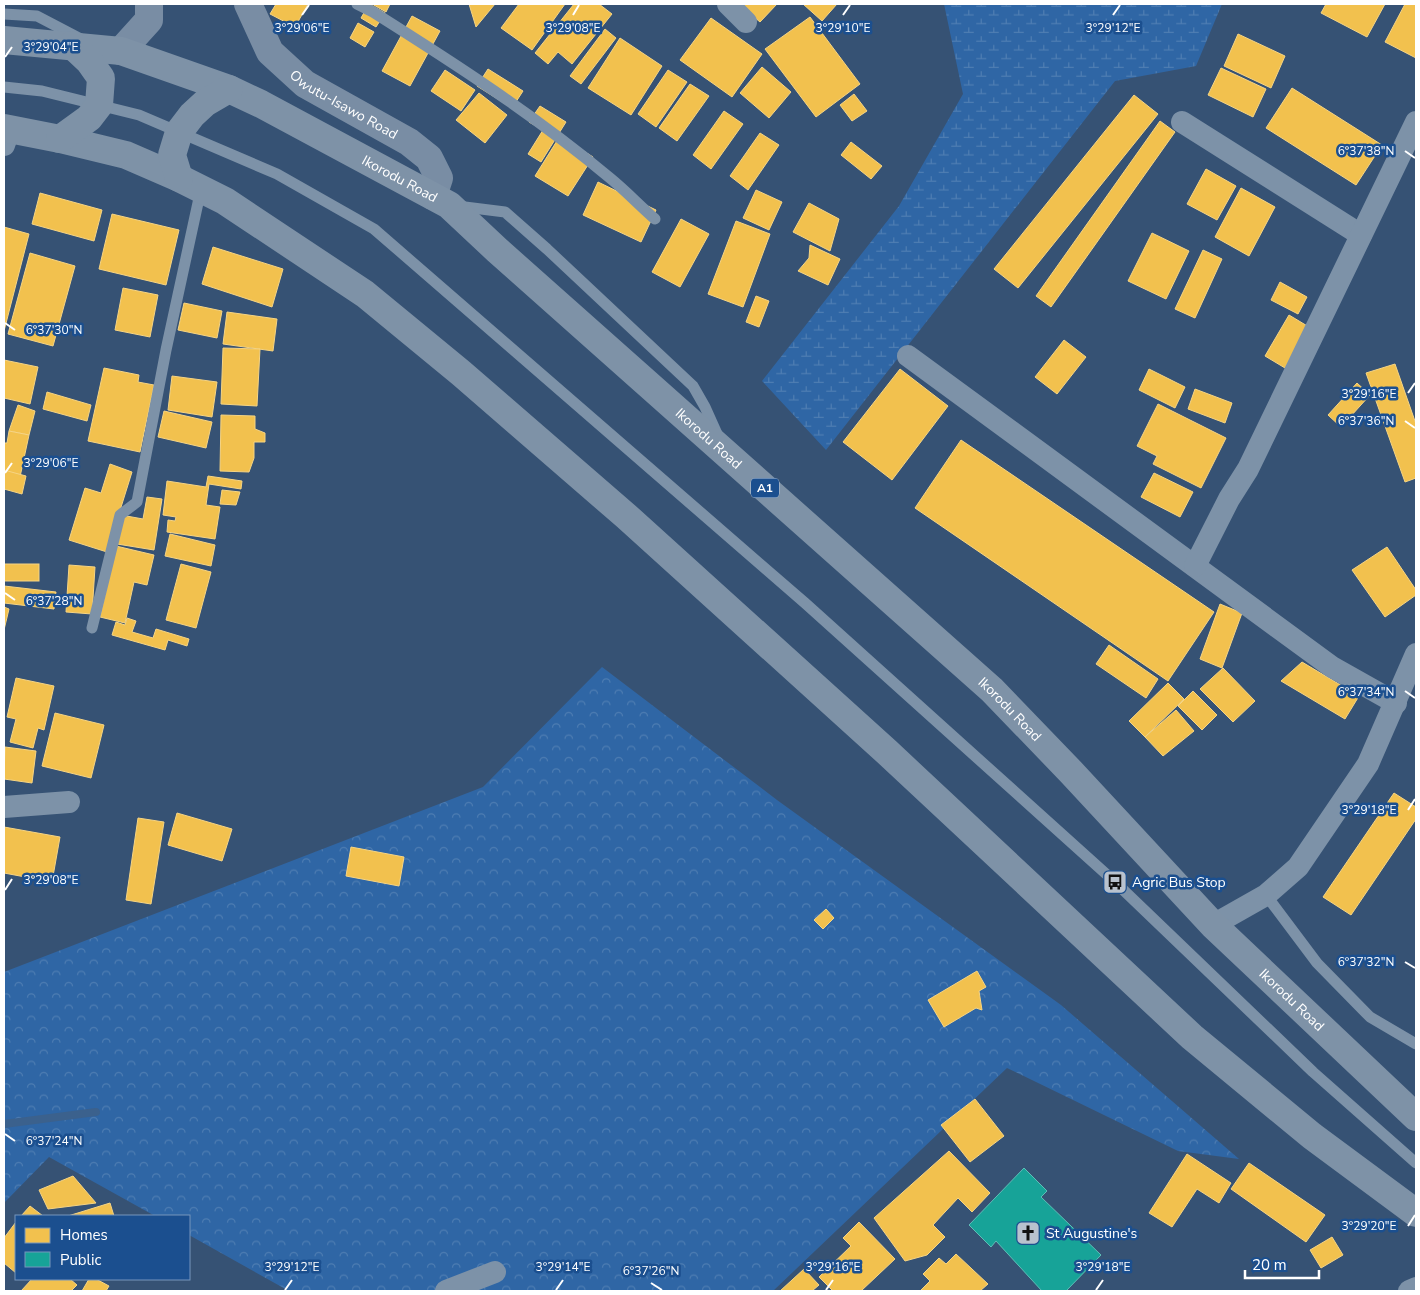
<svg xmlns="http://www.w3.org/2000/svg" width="1420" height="1295" font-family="'Nunito Sans',sans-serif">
<defs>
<pattern id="forest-crowns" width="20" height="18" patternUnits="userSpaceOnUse" patternTransform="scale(1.25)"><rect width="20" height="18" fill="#2f66a5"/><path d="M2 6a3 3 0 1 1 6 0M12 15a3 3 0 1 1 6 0" fill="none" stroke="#4e7db2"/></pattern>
<pattern id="wetland-marsh" width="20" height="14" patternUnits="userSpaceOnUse" patternTransform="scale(1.25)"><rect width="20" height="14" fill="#2f66a5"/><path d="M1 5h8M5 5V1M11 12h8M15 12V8" fill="none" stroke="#4e7db2"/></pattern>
</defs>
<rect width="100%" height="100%" fill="#365274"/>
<!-- forest -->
<path fill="url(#forest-crowns)" d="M602,667L777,800L1061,1005L1239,1159L1178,1151L1007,1068L773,1291H289L189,1235V1216H155L49,1157L4,1203V972L483,787Z"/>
<!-- wetland -->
<path fill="url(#wetland-marsh)" d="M944,4H1222L1196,66L1115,81L826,450L762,381L899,206L963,94Z"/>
<!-- homes -->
<g fill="#f2c14e" stroke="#f6d483">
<path d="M276,4H308L295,27L270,14Z"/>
<path d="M369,4L385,13L376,27L361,18Z"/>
<path d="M372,4H390L386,12Z"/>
<path d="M469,4H495L476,27Z"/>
<path d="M519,4H565L532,50L501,28Z"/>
<path d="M574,4H599L612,14L572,64L558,52L548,64L535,53Z"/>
<path d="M739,4H777L760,22Z"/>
<path d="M803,4H837L822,21Z"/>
<path d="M1326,4H1385L1367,37L1321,13Z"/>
<path d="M1405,4H1416V58L1385,42Z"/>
<path d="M412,16L440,31L410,86L382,71Z"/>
<path d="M810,17L860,84L816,117L765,49Z"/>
<path d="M711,18L762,54L732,97L680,60Z"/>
<path d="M358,23L374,32L365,47L350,38Z"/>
<path d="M605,29L616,38L581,84L570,76Z"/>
<path d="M1238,34L1285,56L1271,88L1224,66Z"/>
<path d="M620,38L662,66L631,115L588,88Z"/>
<path d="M762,67L791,92L769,118L740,93Z"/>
<path d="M1221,68L1266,89L1253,117L1208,95Z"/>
<path d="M488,69L523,91L512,108L477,86Z"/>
<path d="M445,70L475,90L461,111L431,91Z"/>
<path d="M668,70L687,82L656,127L638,114Z"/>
<path d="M690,84L709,96L677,141L659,128Z"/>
<path d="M1292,88L1382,145L1356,185L1266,128Z"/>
<path d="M479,93L507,115L485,143L456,120Z"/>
<path d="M854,94L867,111L852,121L840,105Z"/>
<path d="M1134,95L1158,114L1018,288L994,269Z"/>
<path d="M540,106L566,122L541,162L528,154L543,130L529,122Z"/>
<path d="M724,111L743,124L711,169L693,155Z"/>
<path d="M1160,121L1175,132L1051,307L1036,296Z"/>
<path d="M760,133L779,145L748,190L730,176Z"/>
<path d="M560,136L593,157L568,196L535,176Z"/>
<path d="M851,142L882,166L871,179L841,155Z"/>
<path d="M1206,169L1236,186L1217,220L1187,204Z"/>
<path d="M598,182L656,210L641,242L583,215Z"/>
<path d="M1241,188L1275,207L1249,256L1215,237Z"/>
<path d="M756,190L782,202L769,230L743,218Z"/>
<path d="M40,193L102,210L94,241L32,224Z"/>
<path d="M809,203L839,219L830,251L793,232Z"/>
<path d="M112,214L179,230L166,285L99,269Z"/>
<path d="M681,219L709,234L680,287L652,272Z"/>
<path d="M736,221L770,234L743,307L708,294Z"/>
<path d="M4,227L29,234L4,331Z"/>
<path d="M1152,233L1189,251L1166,299L1128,281Z"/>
<path d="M810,245L840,259L828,285L798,271L809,258Z"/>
<path d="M213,247L283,269L272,307L202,284Z"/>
<path d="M1203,250L1222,259L1195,318L1175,309Z"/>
<path d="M30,253L75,266L53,346L8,334Z"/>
<path d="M1280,282L1307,297L1298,314L1271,300Z"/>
<path d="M123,288L158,295L150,337L115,330Z"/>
<path d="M756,296L769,301L759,327L746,322Z"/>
<path d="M184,303L222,311L217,338L178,330Z"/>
<path d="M227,312L277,319L273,351L223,344Z"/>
<path d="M1289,315L1309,327L1285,368L1265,356Z"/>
<path d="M1064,340L1086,357L1057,394L1035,377Z"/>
<path d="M223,348L260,349L257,406L221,404Z"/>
<path d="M4,360L38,367L30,404L4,398Z"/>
<path d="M1395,364L1416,424V478L1405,482L1366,373Z"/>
<path d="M104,368L139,375L138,382L154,385L140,452L88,441Z"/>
<path d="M900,369L948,406L892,480L843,442Z"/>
<path d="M1149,369L1185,387L1175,408L1139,390Z"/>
<path d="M172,376L217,382L212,417L168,410Z"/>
<path d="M1357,383L1370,395L1341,427L1328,415Z"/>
<path d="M1195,389L1232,403L1225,423L1188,409Z"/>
<path d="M47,392L91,405L87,421L43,409Z"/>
<path d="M1158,404L1226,438L1201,488L1153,464L1157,456L1137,446Z"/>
<path d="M18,405L35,411L29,435L9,431Z"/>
<path d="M164,411L212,422L206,448L158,437Z"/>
<path d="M221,415L255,416V429L265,433V442H254V458L249,472L220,471Z"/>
<path d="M9,431L29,435L20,477L4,474V443H7Z"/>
<path d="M961,440L1214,612L1168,681L915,508Z"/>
<path d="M110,464L132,472L107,552L69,540L85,488L101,493Z"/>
<path d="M4,470L26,476L22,494L4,489Z"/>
<path d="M1154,473L1193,492L1180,517L1141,497Z"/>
<path d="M208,476L242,481L241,489L209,484L206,505L220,507L215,539L167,532L168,520L175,521L176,517L163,515L167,481L206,487Z"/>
<path d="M222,490L240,492L236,505L220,504Z"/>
<path d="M147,497L162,499L154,550L117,544L121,515L143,519Z"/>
<path d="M170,534L215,545L211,566L165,556Z"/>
<path d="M116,546L154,555L147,585L134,582L125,623L100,617Z"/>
<path d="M1387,547L1416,590V595L1385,617L1352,570Z"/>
<rect x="4" y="564" width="35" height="17"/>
<path d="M181,564L211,572L196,628L166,620Z"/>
<path d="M69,565L95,567L92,614L66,612Z"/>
<path d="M4,586L56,592L54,609L4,603Z"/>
<path d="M1220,604L1242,613L1222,668L1200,659Z"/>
<path d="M4,607L9,609L4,630Z"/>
<path d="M127,618L136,621L132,632L153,638L156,629L189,639L187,646L168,640L165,650L112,635L116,622L125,625Z"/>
<path d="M1109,645L1158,679L1146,698L1096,664Z"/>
<path d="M1302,662L1359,696L1345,719L1281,681Z"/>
<path d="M1223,668L1255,701L1233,722L1200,689Z"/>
<path d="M16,678L54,686L44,730L38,728L33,748L10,742L16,719L7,717Z"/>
<path d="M1168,683L1184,699L1145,737L1129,721Z"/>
<path d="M1193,691L1217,715L1202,730L1178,706Z"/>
<path d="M1176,710L1194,731L1163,756L1145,737Z"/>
<path d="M55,713L104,725L91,778L42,766Z"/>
<path d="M5,747L36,751L32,783L4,779Z"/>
<path d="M1394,793L1416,807V819L1351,915L1323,897Z"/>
<path d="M177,813L232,829L222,861L168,845Z"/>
<path d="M138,818L164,822L151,904L126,900Z"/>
<path d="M4,827L60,837L52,882L4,873Z"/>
<path d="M351,847L404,857L399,886L346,876Z"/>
<path d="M826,909L834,918L823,929L814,920Z"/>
<path d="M977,971L986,987L979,991L982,1010L976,1008L944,1027L928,1000Z"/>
<path d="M975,1099L1004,1136L970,1162L941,1125Z"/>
<path d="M949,1151L990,1193L972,1212L958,1198L933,1225L945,1237L927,1255L905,1261L874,1218Z"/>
<path d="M1187,1154L1231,1183L1219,1203L1197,1189L1172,1227L1149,1213Z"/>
<path d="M1249,1163L1325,1215L1306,1242L1231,1189Z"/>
<path d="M73,1176L96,1203L48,1209L39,1190Z"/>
<path d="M110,1203L114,1216H68Z"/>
<path d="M30,1206L43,1216H21Z"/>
<path d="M16,1222V1273L4,1263V1238Z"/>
<path d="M859,1222L895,1259L861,1291H833L819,1277L851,1246L843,1238Z"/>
<path d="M1332,1237L1343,1255L1321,1268L1310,1250Z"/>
<path d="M956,1254L988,1284L980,1291H920L930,1281L923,1274L939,1258L946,1264Z"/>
<path d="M804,1269L819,1285L812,1291H780Z"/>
<path d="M32,1279H70L77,1285L71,1291H21Z"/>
<path d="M89,1279H96L109,1286L106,1291H82Z"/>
</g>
<!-- public -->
<path fill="#17a398" stroke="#5dbfb7" d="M1024,1168L1047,1191L1041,1197L1101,1255L1066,1291H1042L996,1241L991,1247L969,1225Z"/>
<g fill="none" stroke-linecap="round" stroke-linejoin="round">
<!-- stream -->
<path stroke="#3b618d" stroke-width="8" d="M4,1124L96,1112"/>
<!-- lane -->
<g stroke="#7d92a8" stroke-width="11">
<path d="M357,4L373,12C454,63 536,116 610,178C626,191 640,206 655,219"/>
<path d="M4,14L37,16L81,39"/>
<path d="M4,87L42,91L139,115L277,174L374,229L805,603L1115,882L1313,1072L1416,1163"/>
<path d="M457,206L505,212L547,249L693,386L705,407L718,436"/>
<path d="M92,628L120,515L137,502L166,350L201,189"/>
<path d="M1266,895L1317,963L1370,1017L1416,1044"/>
</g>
<!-- street -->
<g stroke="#7d92a8" stroke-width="22">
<path d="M728,4L746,22"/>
<path d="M1182,122L1361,235"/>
<path d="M4,145L10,128"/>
<path d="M908,356L1332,667L1396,703"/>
<path d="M1195,566L1229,499L1248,469L1416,122"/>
<path d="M4,807L69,802"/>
<path d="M1213,925L1266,895L1298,867L1368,764L1416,654"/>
<path d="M446,1291L495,1272"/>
<path d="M1409,1291L1416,1288"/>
</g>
<!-- secondary -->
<g stroke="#798da4" stroke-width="28">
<path id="s1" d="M248,4L270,52L305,84L409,142L429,158L439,178L433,196"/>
<path d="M121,51L149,20V4"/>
</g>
<!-- highway -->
<g stroke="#7e92a7" stroke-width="28">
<path id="s2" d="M4,40L121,51L229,89L261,104L449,205L497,250L992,690L1071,772L1213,925L1416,1117"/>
<path d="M4,128L60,139L126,155L179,178L225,201L365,294L461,373L626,516L887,752L1192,1037L1312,1136L1416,1213"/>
<path d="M60,139L89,118L99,105L101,78L89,61L72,45"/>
<path d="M179,178L172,155L179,132L192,115L205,103L229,89"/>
</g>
</g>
<!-- ticks -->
<path fill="none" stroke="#fff" stroke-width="2" d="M302,15L309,5M573,15L579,5M843,15L850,5M1113,15L1120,5M5,57L12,47M1405,151L1415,158M5,323L15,330M1408,393L1415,383M1405,421L1415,428M5,473L12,463M5,593L15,600M1405,691L1415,698M1408,810L1415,799M5,890L12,879M1405,962L1415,968M5,1134L15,1141M1408,1226L1415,1215M651,1283L662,1290M285,1290L292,1280M556,1290L563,1280M826,1290L833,1280M1096,1290L1103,1280"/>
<!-- icons -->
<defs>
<g id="bus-square" transform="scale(1.25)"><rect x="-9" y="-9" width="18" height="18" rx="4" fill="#b9c2ce" stroke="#1b4f8f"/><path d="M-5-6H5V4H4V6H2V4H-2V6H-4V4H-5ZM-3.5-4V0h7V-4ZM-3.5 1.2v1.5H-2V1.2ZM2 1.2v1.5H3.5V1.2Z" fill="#111"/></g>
<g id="church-square" transform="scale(1.25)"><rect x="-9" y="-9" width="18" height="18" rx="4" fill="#b9c2ce" stroke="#1b4f8f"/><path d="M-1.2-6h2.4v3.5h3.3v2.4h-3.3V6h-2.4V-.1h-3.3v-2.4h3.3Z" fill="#111"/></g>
</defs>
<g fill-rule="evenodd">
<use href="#bus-square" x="1115" y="882"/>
<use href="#church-square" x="1028" y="1233"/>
</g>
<g text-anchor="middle" stroke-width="5" stroke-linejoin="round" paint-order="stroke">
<!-- shield labels -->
<rect fill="#1b4f8f" stroke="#bbcadd" stroke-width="1" x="751" y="478.5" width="28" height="19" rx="4"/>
<g font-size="12" font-weight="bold" fill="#fff">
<text x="765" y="492">A1</text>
</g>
<!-- street labels -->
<g font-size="14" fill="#fff" stroke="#1b4f8f">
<text dy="5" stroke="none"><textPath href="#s1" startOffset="144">Owutu-Isawo Road</textPath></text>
<text dy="5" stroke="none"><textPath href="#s2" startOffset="425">Ikorodu Road</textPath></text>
<text dy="5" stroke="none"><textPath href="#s2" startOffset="830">Ikorodu Road</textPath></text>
<text dy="5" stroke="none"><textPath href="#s2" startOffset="1235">Ikorodu Road</textPath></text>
<text dy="5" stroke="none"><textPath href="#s2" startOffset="1640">Ikorodu Road</textPath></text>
</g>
<!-- poi labels -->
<g font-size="14" fill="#fff" stroke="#1b4f8f" text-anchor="start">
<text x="1132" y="887">Agric Bus Stop</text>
<text x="1046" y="1238">St Augustine's</text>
</g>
</g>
<g font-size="12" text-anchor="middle" fill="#fff" stroke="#1b4f8f" stroke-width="5" stroke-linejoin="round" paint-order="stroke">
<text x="573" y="32">3°29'08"E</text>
<text x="843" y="32">3°29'10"E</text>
<text x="302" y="32">3°29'06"E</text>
<text x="1113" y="32">3°29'12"E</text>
<text x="51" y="51">3°29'04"E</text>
<text x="1366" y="155">6°37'38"N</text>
<text x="54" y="334">6°37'30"N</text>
<text x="1369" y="398">3°29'16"E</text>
<text x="1366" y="425">6°37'36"N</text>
<text x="51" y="467">3°29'06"E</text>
<text x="54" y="605">6°37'28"N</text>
<text x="1366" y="696">6°37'34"N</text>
<text x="1369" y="814">3°29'18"E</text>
<text x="51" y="884">3°29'08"E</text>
<text x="1366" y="966">6°37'32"N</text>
<text x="54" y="1145">6°37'24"N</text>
<text x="1369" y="1230">3°29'20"E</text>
<text x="292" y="1271">3°29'12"E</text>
<text x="563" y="1271">3°29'14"E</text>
<text x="833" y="1271">3°29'16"E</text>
<text x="1103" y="1271">3°29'18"E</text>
<text x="651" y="1275">6°37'26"N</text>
</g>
<!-- border -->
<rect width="1420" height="1295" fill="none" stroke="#ffffff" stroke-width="10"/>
<!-- legend -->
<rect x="15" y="1215" width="175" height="65" fill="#1b4f8f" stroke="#7695bc"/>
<rect x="25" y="1228" width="25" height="15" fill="#f2c14e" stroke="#7695bc"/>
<text x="60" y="1240" font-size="15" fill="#ffffff">Homes</text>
<rect x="25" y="1252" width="25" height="15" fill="#17a398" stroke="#7695bc"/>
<text x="60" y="1265" font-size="15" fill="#ffffff">Public</text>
<!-- scale -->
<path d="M1245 1270v8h74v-8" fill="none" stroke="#ffffff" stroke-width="2.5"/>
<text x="1252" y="1270" font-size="15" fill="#ffffff" stroke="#1b4f8f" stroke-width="4" paint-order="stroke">20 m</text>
</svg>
